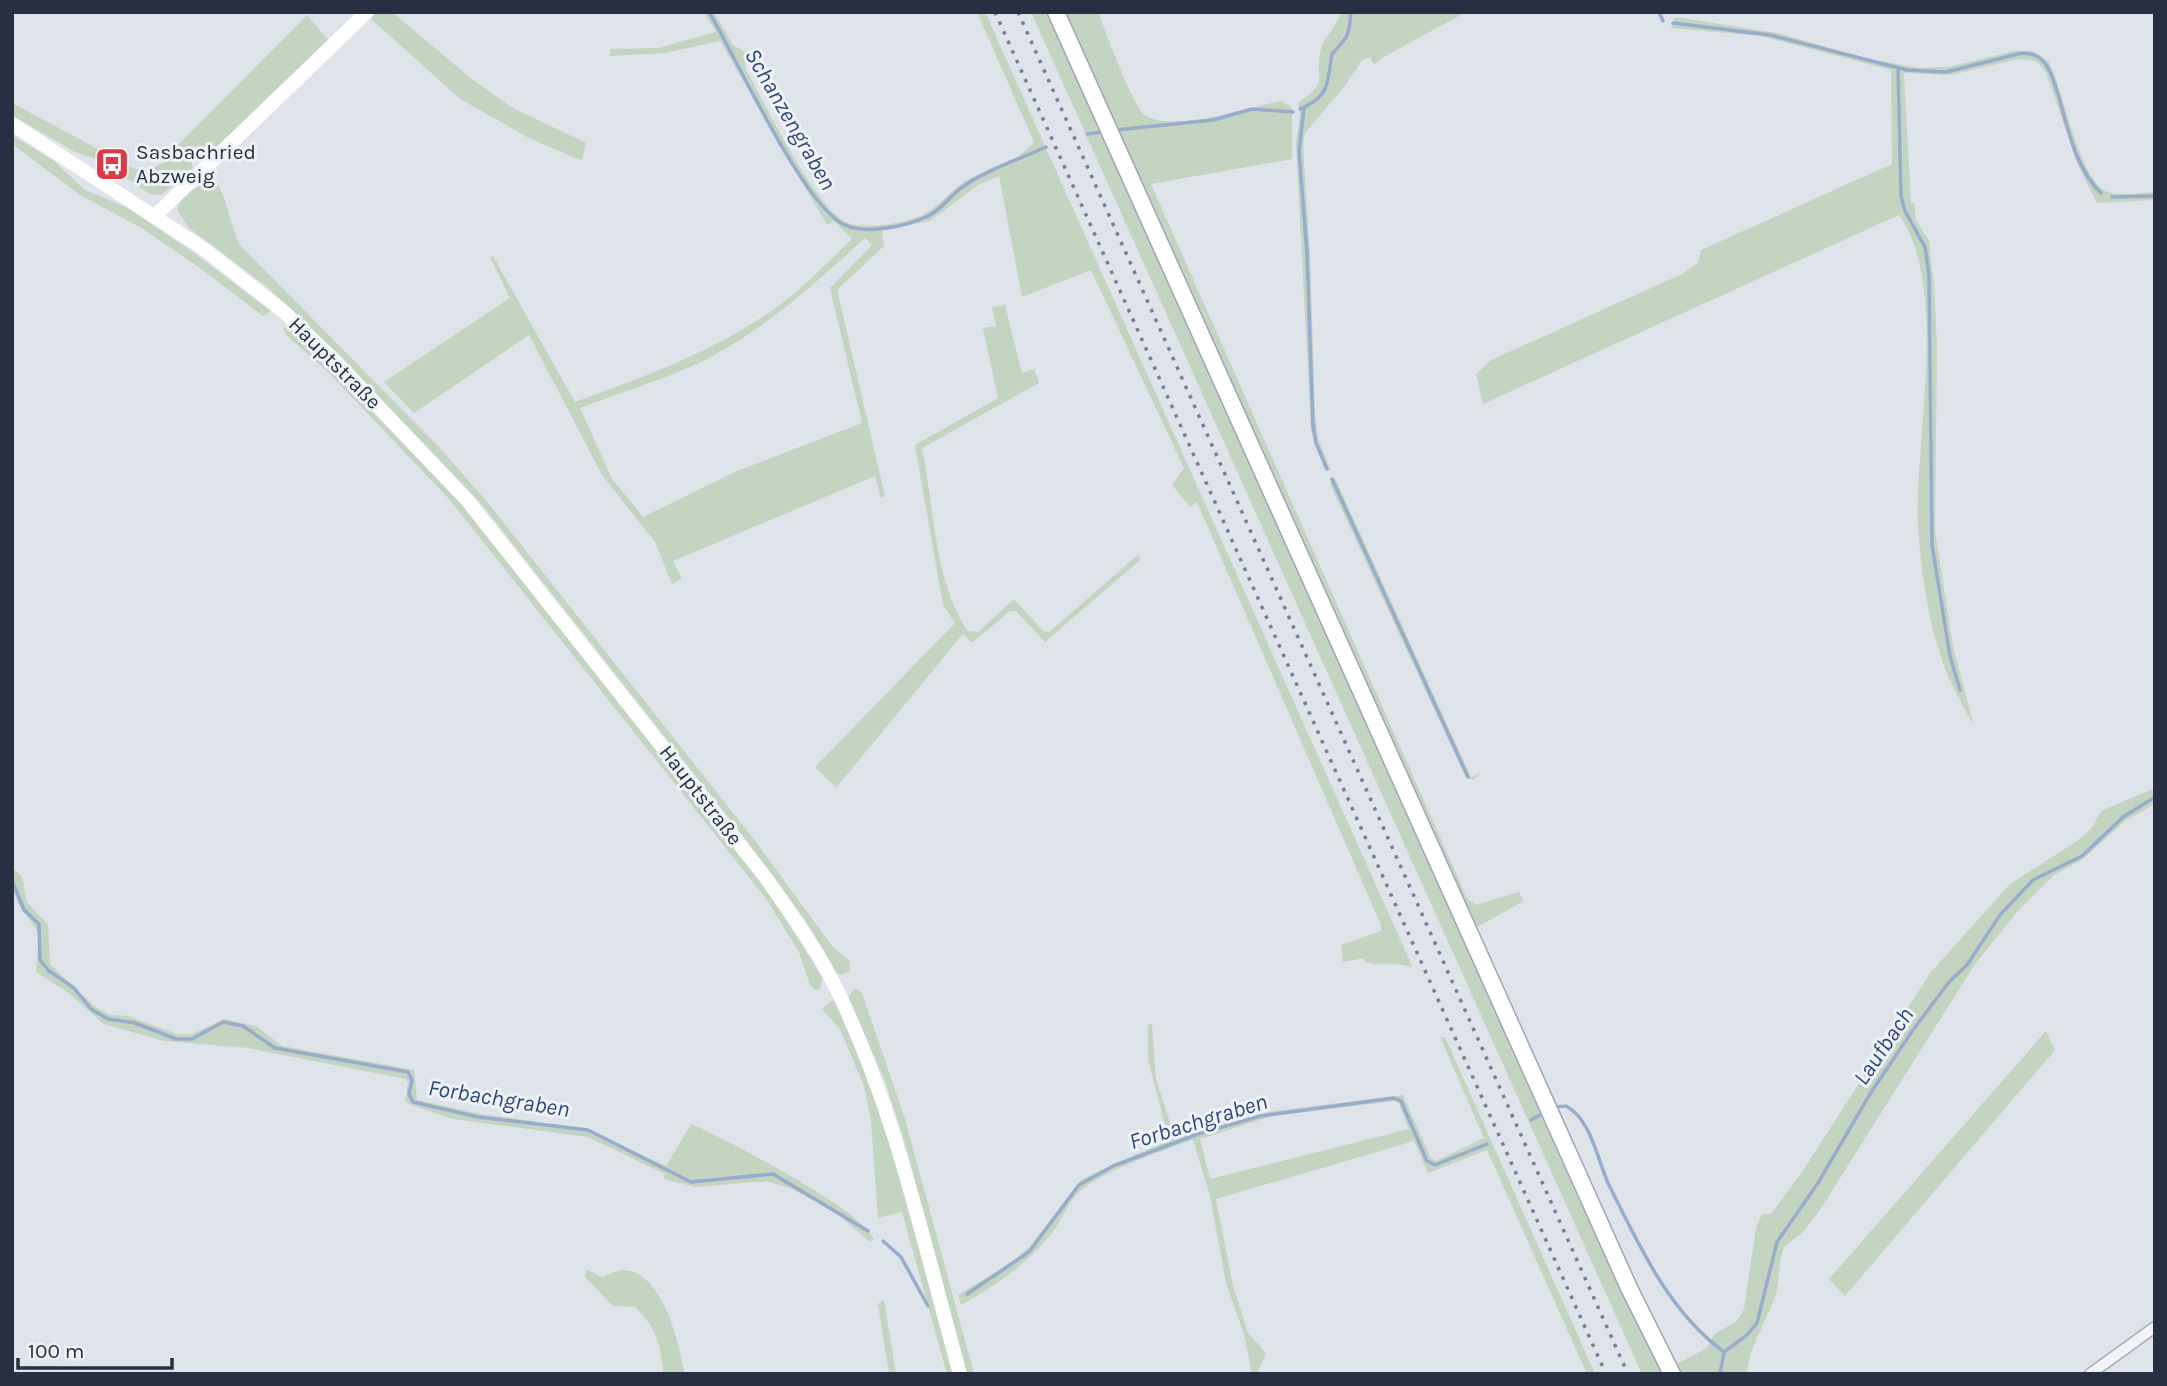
<svg xmlns="http://www.w3.org/2000/svg" width="2167" height="1386" font-family="Karla,sans-serif">
<rect width="100%" height="100%" fill="#dfe3ea"/>
<!-- green -->
<g fill="#c3d4c0" fill-rule="evenodd">
<path d="M374,12H392L473,80L513,108L586,143L582,161L529,138L459,98L369,17Z"/>
<path d="M704,12H714L733,45L745,52V68C763,100 817,212 848,223C864,229 897,224 912,219C934,213 947,194 964,182C985,168 1018,163 1034,142L977,12H985L1413,968C1396,961 1381,967 1365,962L1364,958L1343,962L1341,945L1381,931V925L1197,502L1190,507L1172,485L1184,468L1091,270L1022,297L999,176L978,185L930,221L882,230L884,246L837,290L885,496L881,498L875,476L673,561L682,579L672,584L655,542L602,475L529,335L414,413L384,382L510,298L490,257L493,256L575,402C646,376 715,351 777,307C804,287 828,262 852,239L834,221L827,225L720,41L665,53L609,56L611,49L658,48L716,32ZM865,238L872,245L830,288L862,423L737,471L643,517L612,479L580,408C616,394 654,383 690,367C758,336 810,288 865,238Z"/>
<path d="M1031,12H1049L1664,1374H1642Z"/>
<path d="M1063,12H1098C1105,30 1133,107 1145,115C1173,134 1249,107 1282,101L1292,107V159L1151,184L1467,898L1476,905L1519,892L1524,901L1477,927L1469,909L1466,910Z"/>
<path d="M1341,12H1466L1382,58L1374,65L1370,57L1362,60L1344,87L1305,133L1303,147L1310,253L1315,414L1318,438L1331,470L1324,469L1311,430L1296,143L1300,114L1298,103C1330,81 1315,82 1320,52C1323,37 1337,27 1341,12Z"/>
<path d="M307,15L330,42L220,147H176Z"/>
<path d="M1675,17L1777,33L1865,58L1919,68L1948,67L2014,51H2033L2048,61L2053,71C2063,96 2082,180 2105,191C2119,197 2140,193 2155,192V200L2097,203L2077,163L2046,72L2036,61L2018,59L1951,75L1904,73L1911,203H1914L1916,220L1929,241L1934,284L1937,346L1935,531L1953,646L1974,726C1962,703 1947,679 1940,654C1927,614 1921,570 1918,528C1914,442 1950,285 1899,215L1483,404L1476,374L1491,360L1682,274L1698,263L1701,250L1892,164L1891,70L1761,36L1671,28Z"/>
<path d="M12,103L135,169H151L184,152L190,156L193,168L161,195L150,194L99,160L75,152L12,115Z"/>
<path d="M12,135L54,161L85,190L128,208L194,253L271,311L263,316L200,268L140,227L80,195L12,144Z"/>
<path d="M208,184H216C226,191 231,231 241,246L440,448L488,503L756,842L832,946L850,961V971L841,975L836,973L804,919L747,841L479,501L340,356L266,286L189,228L178,211C179,192 192,188 208,184Z"/>
<path d="M1005,305L1022,373L1034,369L1039,383L922,448C934,505 934,583 968,631L978,632L1014,599L1043,631L1049,632L1139,554L1140,560L1045,642L1016,611H1010L972,643L963,634L836,788L815,767L955,623L943,605L915,445L998,398L983,328L996,326L992,307Z"/>
<path d="M289,326L470,513L764,885L822,977L821,988L815,990L810,985L799,952L767,900L450,500L326,370L286,335L283,328Z"/>
<path d="M1334,476L1471,777L1481,773L1473,780L1465,776L1330,484Z"/>
<path d="M2155,788V804L2125,821L2083,859L2054,875L2017,912L1975,964L1818,1213L1802,1233L1785,1246C1778,1259 1780,1275 1777,1290C1769,1319 1749,1344 1747,1374H1679L1675,1365L1707,1348L1714,1334L1736,1322L1744,1309L1756,1228L1762,1214H1771L1802,1172L1931,972L2010,884L2077,841L2091,829L2101,811Z"/>
<path d="M12,867L22,877L27,902L48,925L50,964L94,1006L110,1015L128,1016L177,1034H192L224,1019L256,1026L282,1046L414,1070L417,1100L481,1114L587,1129L666,1166L691,1124C721,1136 869,1214 874,1240L869,1241L834,1211L790,1188L769,1182H752L696,1187L663,1179L665,1174L588,1137L453,1119L409,1104L405,1101L408,1083L406,1079L248,1048L164,1041L104,1024L66,991L36,972L39,934L18,903L12,887Z"/>
<path d="M855,988L862,993L905,1119L974,1374H966L904,1140L885,1081L848,997Z"/>
<path d="M832,1000L837,1004L868,1073L882,1115L953,1374H947L902,1212L878,1218L871,1121L864,1086L840,1029L822,1009Z"/>
<path d="M1152,1024L1156,1080L1175,1138L1274,1111L1403,1095L1431,1158L1436,1161L1484,1138L1440,1037H1445L1595,1374H1587L1487,1150L1428,1173L1414,1141L1216,1199L1233,1286L1248,1333L1266,1353L1257,1374H1252L1244,1334L1226,1283L1210,1196L1193,1140C1165,1149 1095,1174 1076,1195C1068,1204 1063,1217 1056,1227C1032,1261 997,1285 961,1305L958,1295L1012,1262L1030,1246L1082,1179L1169,1140L1148,1060V1025ZM1395,1101L1399,1104L1409,1129L1210,1179L1200,1139L1272,1116Z"/>
<path d="M2046,1031L2055,1050L1845,1296L1829,1279Z"/>
<path d="M586,1269L602,1277C609,1275 616,1270 623,1270C663,1271 679,1344 685,1374H664C659,1342 658,1330 635,1307L613,1306L585,1277Z"/>
<path d="M884,1300L896,1374H889L878,1304Z"/>
</g>
<g fill="none" stroke-linecap="round" stroke-linejoin="round">
<!-- stream -->
<g stroke="#97adcd" stroke-width="3.5">
<path d="M709,12C736,57 803,206 845,225C866,235 908,226 928,216C941,210 949,197 960,189C985,170 1018,160 1046,147"/>
<path d="M1659,12L1663,21"/>
<path d="M1673,23L1770,35L1907,70L1946,72L2022,53C2030,54 2036,54 2042,60C2051,69 2054,83 2058,94C2068,128 2075,168 2101,193"/>
<path d="M1898,68L1901,196L1905,211L1925,247L1929,275L1932,545L1950,656L1960,690"/>
<path d="M1304,108L1299,151L1307,253L1313,426L1316,443L1327,469"/>
<path d="M1300,109C1331,96 1327,82 1332,54C1348,37 1349,37 1351,12"/>
<path d="M1116,130L1213,120L1252,109L1293,112"/>
<path d="M1087,134L1102,132"/>
<path d="M2112,197L2155,196"/>
<path d="M1332,479L1468,777"/>
<path d="M12,880L24,910L39,924L40,960L49,971L74,988L91,1009L108,1019L135,1023L176,1039H192L223,1022L243,1026L275,1048L408,1072L412,1080L409,1094L413,1102L478,1117L588,1130L691,1182L773,1174L868,1231"/>
<path d="M1555,1107L1566,1106C1592,1120 1597,1160 1609,1185C1639,1245 1668,1311 1724,1352"/>
<path d="M1531,1120L1545,1112"/>
<path d="M883,1241L901,1257L928,1306"/>
<path d="M967,1294L1029,1252L1079,1185L1113,1166L1198,1134L1260,1116L1394,1098L1401,1101L1427,1161L1435,1165L1487,1144"/>
<path d="M1720,1374L1724,1352L1747,1335L1757,1323L1777,1242L1818,1183L1870,1094L1913,1030L1949,982L1967,965L2000,915L2033,880L2082,856L2123,817L2155,797"/>
</g>
<!-- street casing -->
<g stroke="#a8adb8" stroke-width="13">
<path id="street" d="M2090,1374L2155,1327"/>
</g>
<!-- primary casing -->
<g stroke="#9ea6b6" stroke-width="19">
<path id="primary" d="M1056,12L1629,1288L1672,1374"/>
</g>
<!-- street -->
<use href="#street" stroke="#f2f4f8" stroke-width="10"/>
<!-- secondary -->
<g stroke="#fff" stroke-width="14">
<path d="M12,124L204,249L283,311L336,362L467,500L766,878C791,914 818,950 837,990C896,1112 924,1244 960,1374"/>
<path d="M155,216L367,12"/>
</g>
<!-- primary -->
<use href="#primary" stroke="#fff" stroke-width="16"/>
<!-- rail -->
<g stroke="#778095" stroke-width="3.5" stroke-dasharray="3.5 7" stroke-linecap="butt">
<path d="M995,12L1606,1374"/>
<path d="M1018,12L1628,1374"/>
</g>
</g>
<!-- icons -->
<defs>
<g id="bus-square" transform="scale(1.75)"><rect x="-9" y="-9" width="18" height="18" rx="4" fill="#d93a47" stroke="#eff2f7"/><path d="M-5-6H5V4H4V6H2V4H-2V6H-4V4H-5ZM-3.5-4V0h7V-4ZM-3.5 1.2v1.5H-2V1.2ZM2 1.2v1.5H3.5V1.2Z" fill="#fff"/></g>
</defs>
<g fill-rule="evenodd">
<use href="#bus-square" x="112" y="164"/>
</g>
<g text-anchor="middle" stroke-width="6" stroke-linejoin="round" paint-order="stroke">
<!-- poi labels -->
<g font-size="21" fill="#272f42" stroke="#eff2f7" text-anchor="start">
<text x="136" y="159">Sasbachried<tspan x="136" dy="24">Abzweig</tspan></text>
</g>
<!-- street labels -->
<g font-size="21" fill="#272f42" stroke="#eff2f7">
<text transform="translate(335 363) rotate(45)" y="7">Hauptstraße</text>
<text transform="translate(701 795) rotate(52)" y="7">Hauptstraße</text>
</g>
<!-- water labels -->
<g font-size="23" font-style="italic" fill="#2d4a7a" stroke="#eff2f7">
<text transform="translate(791 119) rotate(60)" y="8">Schanzengraben</text>
<text transform="translate(1883 1046) rotate(-56)" y="8">Laufbach</text>
<text transform="translate(499 1098) rotate(9)" y="8">Forbachgraben</text>
<text transform="translate(1198 1121) rotate(-17)" y="8">Forbachgraben</text>
</g>
</g>
<!-- border -->
<rect width="2167" height="1386" fill="none" stroke="#272f42" stroke-width="28"/>
<!-- scale -->
<path d="M18 1358v10h154v-10" fill="none" stroke="#272f42" stroke-width="3.5"/>
<text x="28" y="1358" font-size="21" fill="#272f42" stroke="#eff2f7" stroke-width="5" paint-order="stroke">100 m</text>
</svg>
